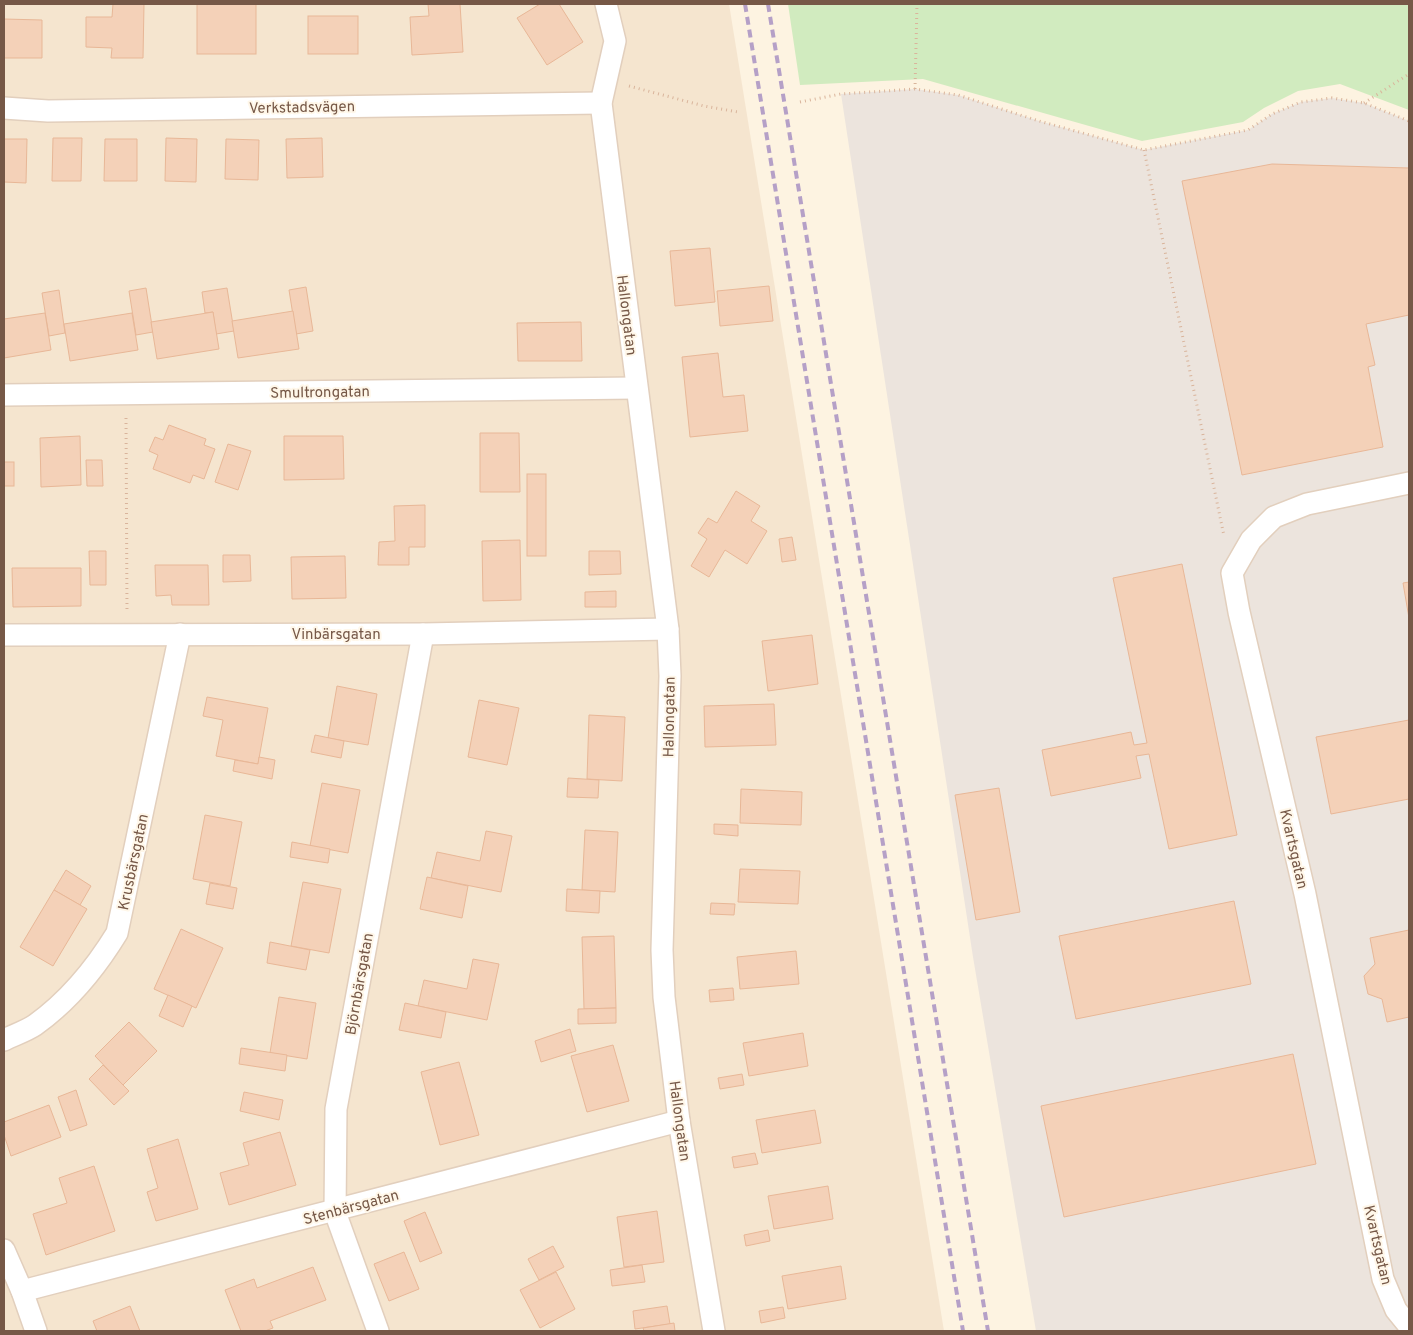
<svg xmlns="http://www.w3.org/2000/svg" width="1413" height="1335" font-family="Overpass,sans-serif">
<rect width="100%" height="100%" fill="#fdf3e1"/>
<!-- residential -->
<path fill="#f5e5cf" d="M4,4H729L944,1331H4Z"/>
<!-- industrial -->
<path fill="#ece4dd" d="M915,89L958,95L1039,121L1144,150L1248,130L1272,114L1301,102L1332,98L1364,103L1409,121V1331H1036L973,957L841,94Z"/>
<!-- green -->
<path fill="#d1ebbf" d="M788,4H1409V110L1340,84L1298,91L1264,108L1243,122L1142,141L923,79L800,85Z"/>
<!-- building -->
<g fill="#f4d1b8" stroke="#e8b797">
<path d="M113,4H144L143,58H111L112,48L86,47V17H112Z"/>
<rect x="197" y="4" width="59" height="50"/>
<path d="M428,4H460L463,52L412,55L410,17L429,16Z"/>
<path d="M540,4H559L583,42L547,65L517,18Z"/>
<rect x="308" y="16" width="50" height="38"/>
<path d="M4,19L42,20V58H4Z"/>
<path d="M53,138H82L81,181H52Z"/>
<path d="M166,138L197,139L196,182L165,181Z"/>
<path d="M322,138L323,177L287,178L286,139Z"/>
<path d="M4,139H27L26,183L4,182Z"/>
<path d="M105,139H137V181H104Z"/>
<path d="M226,139L259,140L258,180L225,179Z"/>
<path d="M1272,164L1409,168V315L1366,324L1375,365L1368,367L1383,447L1242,475L1182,181Z"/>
<path d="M710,248L715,302L675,306L670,251Z"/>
<path d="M769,286L773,321L720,326L717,291Z"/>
<path d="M306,287L313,331L296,334L289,290Z"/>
<path d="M146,288L153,332L136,335L129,291Z"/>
<path d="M227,288L234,331L216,334L213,312L205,313L202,292Z"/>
<path d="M59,290L65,333L49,336L42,293Z"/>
<path d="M293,311L299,349L238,358L232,321Z"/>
<path d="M213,312L219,349L157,359L151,322Z"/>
<path d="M45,313L51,350L4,358V319Z"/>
<path d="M132,313L138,350L70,361L64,324Z"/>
<path d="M581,322L582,361H518L517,323Z"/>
<path d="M718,353L723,397L744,395L748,431L690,437L682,357Z"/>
<path d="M169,425L206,439L204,445L215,449L204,479L193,475L190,483L153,469L158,455L149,451L155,437L163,440Z"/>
<path d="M480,433H519L520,492H480Z"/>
<path d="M80,436L81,485L41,487L40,438Z"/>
<path d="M284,436H343L344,479L284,480Z"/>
<path d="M228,444L251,451L238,490L215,482Z"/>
<path d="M86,460H102L103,486H87Z"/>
<rect x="4" y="462" width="10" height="24"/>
<rect x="527" y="474" width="19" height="82"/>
<path d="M736,491L760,506L751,521L767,531L747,564L725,550L709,577L691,566L707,539L698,533L708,518L717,523Z"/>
<path d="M425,505V547H409V565H378L379,542L395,541L394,506Z"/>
<path d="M792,537L796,560L782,562L779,539Z"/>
<path d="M520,540L521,600L483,601L482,541Z"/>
<path d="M89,551H106V585H90Z"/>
<path d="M589,551H620L621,574L589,575Z"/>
<path d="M223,555H250L251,581L223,582Z"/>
<path d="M345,556L346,598L292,599L291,557Z"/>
<path d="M1182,564L1237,835L1169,849L1149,754L1136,756L1141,778L1051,796L1042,750L1131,732L1134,745L1147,743L1113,578Z"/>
<path d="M155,565H208L209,605H172L171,595L156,596Z"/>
<path d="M12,568H81V606L13,607Z"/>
<path d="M1409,582V618L1403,583Z"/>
<path d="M616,591V607H585V592Z"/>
<path d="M812,635L818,684L768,691L762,641Z"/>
<path d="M337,686L377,694L368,745L328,738Z"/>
<path d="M207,697L268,708L258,764L216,756L223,720L203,716Z"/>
<path d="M479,700L519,708L507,765L468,757Z"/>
<path d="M774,704L776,745L705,747L704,706Z"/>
<path d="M589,715L625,717L622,781L587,779Z"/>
<path d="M1409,720V799L1331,814L1316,737Z"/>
<path d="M315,735L344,741L341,758L311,752Z"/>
<path d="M259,757L275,760L272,779L233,771L235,760L258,764Z"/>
<path d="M568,778L599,780L598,798L567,797Z"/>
<path d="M322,783L360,790L348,853L310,846Z"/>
<path d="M999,788L1020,912L976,920L955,795Z"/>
<path d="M741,789L802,792L801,825L740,823Z"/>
<path d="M205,815L242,822L230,886L193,879Z"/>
<path d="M714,824L738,825V836L714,834Z"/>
<path d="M585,830L618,832L615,892L582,890Z"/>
<path d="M486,831L512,836L501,892L431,878L437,852L480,861Z"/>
<path d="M292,842L330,849L328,863L290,857Z"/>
<path d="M740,869L800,871L798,904L738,902Z"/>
<path d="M66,870L91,886L80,905L54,890Z"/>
<path d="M427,877L468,886L462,918L420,909Z"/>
<path d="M303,882L341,889L329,953L291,946Z"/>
<path d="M210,883L237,888L233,909L206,904Z"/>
<path d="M567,889L600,891L599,913L566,911Z"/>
<path d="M54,890L87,909L53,966L20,947Z"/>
<path d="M1234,901L1251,984L1076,1019L1059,936Z"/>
<path d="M711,903L735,904L734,915L710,914Z"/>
<path d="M181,929L223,948L196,1008L154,989Z"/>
<path d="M1409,930V1017L1387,1022L1382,999L1368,994L1364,976L1375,964L1370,938Z"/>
<path d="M614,936L616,1008L584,1009L582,937Z"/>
<path d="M270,942L310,950L306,970L267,963Z"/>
<path d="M796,951L799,984L740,989L737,957Z"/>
<path d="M473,959L499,964L487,1020L418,1006L424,980L467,989Z"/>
<path d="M733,988L734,1000L710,1002L709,990Z"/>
<path d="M168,995L192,1006L183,1027L159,1016Z"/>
<path d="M279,997L316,1003L307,1059L270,1053Z"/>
<path d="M405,1003L446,1012L441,1038L399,1030Z"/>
<path d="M616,1008V1023L578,1024V1009Z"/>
<path d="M129,1022L157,1051L123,1085L95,1056Z"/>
<path d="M570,1029L576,1051L541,1062L535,1041Z"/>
<path d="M803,1033L808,1066L749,1076L743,1043Z"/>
<path d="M613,1045L629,1101L587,1112L571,1056Z"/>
<path d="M241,1048L287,1055L285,1071L239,1064Z"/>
<path d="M1293,1054L1316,1164L1064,1217L1041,1106Z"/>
<path d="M459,1062L479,1135L440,1145L421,1072Z"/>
<path d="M103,1065L129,1091L114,1105L89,1079Z"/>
<path d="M742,1074L744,1085L720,1089L718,1078Z"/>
<path d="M76,1090L87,1125L70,1131L58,1097Z"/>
<path d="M244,1092L283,1100L279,1120L240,1111Z"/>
<path d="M49,1105L61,1137L11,1156L4,1135V1122Z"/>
<path d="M815,1110L821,1143L762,1153L756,1120Z"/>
<path d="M280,1132L296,1185L229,1205L220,1173L249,1165L243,1143Z"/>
<path d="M178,1139L198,1209L156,1221L147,1192L158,1188L147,1149Z"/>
<path d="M755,1153L758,1164L734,1168L732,1157Z"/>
<path d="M94,1166L115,1231L46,1255L33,1214L67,1203L59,1178Z"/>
<path d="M828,1186L833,1219L774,1229L768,1196Z"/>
<path d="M657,1211L664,1262L624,1267L617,1217Z"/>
<path d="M425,1212L442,1253L420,1262L404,1221Z"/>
<path d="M768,1230L770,1241L746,1246L744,1235Z"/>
<path d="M553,1246L564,1267L539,1280L528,1259Z"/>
<path d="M404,1252L419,1289L389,1301L374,1264Z"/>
<path d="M642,1265L645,1282L612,1286L610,1270Z"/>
<path d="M841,1266L846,1299L788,1309L782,1276Z"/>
<path d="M313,1267L326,1300L270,1321L273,1328L265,1331H241L225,1290L254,1279L257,1288Z"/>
<path d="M556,1272L575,1309L540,1328L520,1290Z"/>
<path d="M130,1306L140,1331H97L93,1321Z"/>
<path d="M667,1306L670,1324L635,1329L633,1311Z"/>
<path d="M783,1307L785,1318L761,1323L759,1311Z"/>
<path d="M674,1323L675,1331H644L643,1328Z"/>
</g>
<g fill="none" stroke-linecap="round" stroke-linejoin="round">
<!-- street casing -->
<g stroke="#e2cfbd" stroke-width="24">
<g id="street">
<path d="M606,4L615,41L601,103L668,629L670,676L662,950L664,997L679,1121L714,1331"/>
<path d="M4,108L48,111L601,103"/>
<path d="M4,395L636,388"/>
<path d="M1409,483L1307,504L1274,517L1251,540L1232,573L1239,612L1305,894L1383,1279L1396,1310L1409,1326"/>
<path d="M4,635L423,634L668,629"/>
<path d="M4,1040C14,1035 26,1031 35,1025C70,1000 95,969 117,933L180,634"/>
<path d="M4,1250L22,1291L36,1331"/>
<path d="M22,1291L679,1121"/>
<path d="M378,1331L335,1212L336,1109L423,634"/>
</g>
</g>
<!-- path -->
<g stroke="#d9b49b" stroke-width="3" stroke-dasharray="1 4" stroke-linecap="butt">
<path d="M629,86L704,106L738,112"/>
<path d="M915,89L917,4"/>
<path d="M800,102L841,94L915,89L958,95L1039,121L1144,150L1248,130L1272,114L1301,102L1332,98L1364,103L1409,121"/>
<path d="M1364,103L1409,74"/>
<path d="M1144,150L1224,536"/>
<path d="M126,418L127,612"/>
</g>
<!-- street -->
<use href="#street" stroke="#fff" stroke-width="21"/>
<!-- rail -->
<g stroke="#b5a0c7" stroke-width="4" stroke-dasharray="8 5" stroke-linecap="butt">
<path d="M745,4L963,1331"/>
<path d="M768,4L988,1331"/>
</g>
</g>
<g text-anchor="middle" stroke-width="4" stroke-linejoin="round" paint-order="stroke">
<!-- street labels -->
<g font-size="15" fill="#765847" stroke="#fff7e9">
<text transform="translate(302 107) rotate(-1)" y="5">Verkstadsvägen</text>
<text transform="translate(627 315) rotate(83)" y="5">Hallongatan</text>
<text transform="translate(320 392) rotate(-1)" y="5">Smultrongatan</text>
<text x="336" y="639">Vinbärsgatan</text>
<text transform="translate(669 717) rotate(-89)" y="5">Hallongatan</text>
<text transform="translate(1294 849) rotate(77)" y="5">Kvartsgatan</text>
<text transform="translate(133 862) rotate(-78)" y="5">Krusbärsgatan</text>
<text transform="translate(359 984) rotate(-80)" y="5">Björnbärsgatan</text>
<text transform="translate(680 1121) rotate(82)" y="5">Hallongatan</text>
<text transform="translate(351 1207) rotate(-15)" y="5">Stenbärsgatan</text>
<text transform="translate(1378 1245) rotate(77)" y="5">Kvartsgatan</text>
</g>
</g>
<!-- border -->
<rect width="1413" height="1335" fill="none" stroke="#765847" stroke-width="10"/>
</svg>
